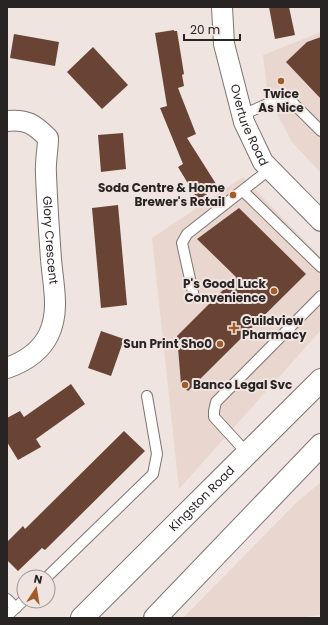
<svg xmlns="http://www.w3.org/2000/svg" width="328" height="625" font-family="Poppins,sans-serif">
<rect width="100%" height="100%" fill="#efe4e0"/>
<!-- built -->
<g fill="#e9d7cf">
<path d="M321,32V173L292,142L268,97L263,55Z"/>
<path d="M243,177L321,257V330L179,489L152,238Z"/>
<path d="M321,482V615L306,617V618H183L298,501Z"/>
</g>
<!-- building -->
<g fill="#694434">
<path d="M269,7H289L295,35L275,39Z"/>
<path d="M174,30V31H177L184,74L182,75L184,86L178,88L196,134L187,138L218,187L198,200L178,167L183,164L160,108L167,106L155,33Z"/>
<path d="M14,34L59,42L55,66L10,58Z"/>
<path d="M321,37V99L286,62L307,42Z"/>
<path d="M93,47L128,85L102,109L67,72Z"/>
<path d="M123,133L126,169L101,172L98,135Z"/>
<path d="M118,205L127,305L101,308L92,208Z"/>
<path d="M239,208L306,274L188,391L181,384L177,336L236,277L197,239Z"/>
<path d="M101,331L124,339L111,376L88,368Z"/>
<path d="M71,384L85,404L36,439L41,447L18,460L7,442V418L20,411L24,417Z"/>
<path d="M124,431L145,451L45,550L42,548L18,571L7,560V542L23,526L25,529Z"/>
</g>
<g fill="none" stroke-linecap="round" stroke-linejoin="round">
<!-- service casing -->
<g stroke="#7d7470" stroke-width="12">
<g id="service">
<path d="M242,115L286,96L321,131"/>
<path d="M243,191L321,267"/>
<path d="M194,297L182,243L187,234L270,169"/>
<path d="M247,453L214,417V411L216,402L321,296"/>
<path d="M47,577L153,474L157,454L147,396"/>
<path d="M7,599L16,608"/>
<path d="M7,616L24,600"/>
</g>
</g>
<!-- minor casing -->
<g stroke="#7d7470" stroke-width="22">
<g id="minor">
<path id="s1" d="M222,7L224,44L244,122L263,162L321,221"/>
<path id="s2" d="M7,121C27,119 34,124 48,138C48,150 45,162 46,174C47,203 49,231 51,259C53,285 60,310 49,334C41,351 24,362 7,368"/>
</g>
</g>
<!-- primary casing -->
<g stroke="#7d7470" stroke-width="24">
<g id="primary">
<path id="s3" d="M82,618L321,380"/>
<path d="M155,618L321,445"/>
</g>
</g>
<!-- service -->
<use href="#service" stroke="#fff" stroke-width="10"/>
<!-- minor -->
<use href="#minor" stroke="#fff" stroke-width="20"/>
<!-- primary -->
<use href="#primary" stroke="#fff" stroke-width="22"/>
</g>
<!-- markers -->
<g fill="#a05d2b" stroke="#efe4e0" stroke-width="1.5">
<circle cx="281" cy="81" r="4"/>
<circle cx="233" cy="195" r="4"/>
<circle cx="274" cy="291" r="4"/>
<path d="M232 322h4v4h4v4h-4v4h-4v-4h-4v-4h4z"/>
<circle cx="220" cy="344" r="4"/>
<circle cx="185" cy="385" r="4"/>
</g>
<g text-anchor="middle" stroke-width="4" stroke-linejoin="round" paint-order="stroke">
<!-- poi labels -->
<g font-size="12" font-weight="bold" fill="#282423" stroke="#efe4e0" text-anchor="end">
<text x="281" y="98" text-anchor="middle">Twice<tspan x="281" dy="14">As Nice</tspan></text>
<text x="225" y="192">Soda Centre &amp; Home<tspan x="225" dy="14">Brewer's Retail</tspan></text>
<text x="266" y="288">P's Good Luck<tspan x="266" dy="14">Convenience</tspan></text>
<text x="242" y="325" text-anchor="start">Guildview<tspan x="242" dy="14">Pharmacy</tspan></text>
<text x="212" y="348">Sun Print Sho0</text>
<text x="193" y="389" text-anchor="start">Banco Legal Svc</text>
</g>
<!-- street labels -->
<g font-size="12" fill="#282423" stroke="#efe4e0">
<text dy="4" stroke="none"><textPath href="#s1" startOffset="122">Overture Road</textPath></text>
<text dy="4" stroke="none"><textPath href="#s2" startOffset="149">Glory Crescent</textPath></text>
<text dy="4" stroke="none"><textPath href="#s3" startOffset="169">Kingston Road</textPath></text>
</g>
</g>
<!-- border -->
<rect width="328" height="625" fill="none" stroke="#282423" stroke-width="16"/>
<!-- north arrow -->
<g transform="translate(36 589) rotate(12)"><circle r="19" fill="#efe4e0" stroke="#9f9794"/>
<path d="M0-3L7 15L0 10L-7 15Z" fill="#a05d2b"/>
<text y="-6" font-size="11" font-weight="bold" text-anchor="middle" fill="#282423">N</text>
</g>
<!-- scale -->
<path d="M184 34v6h56v-6" fill="none" stroke="#282423" stroke-width="2"/>
<text x="190" y="34" font-size="12" fill="#282423" stroke="#efe4e0" stroke-width="3" paint-order="stroke">20 m</text>
</svg>
